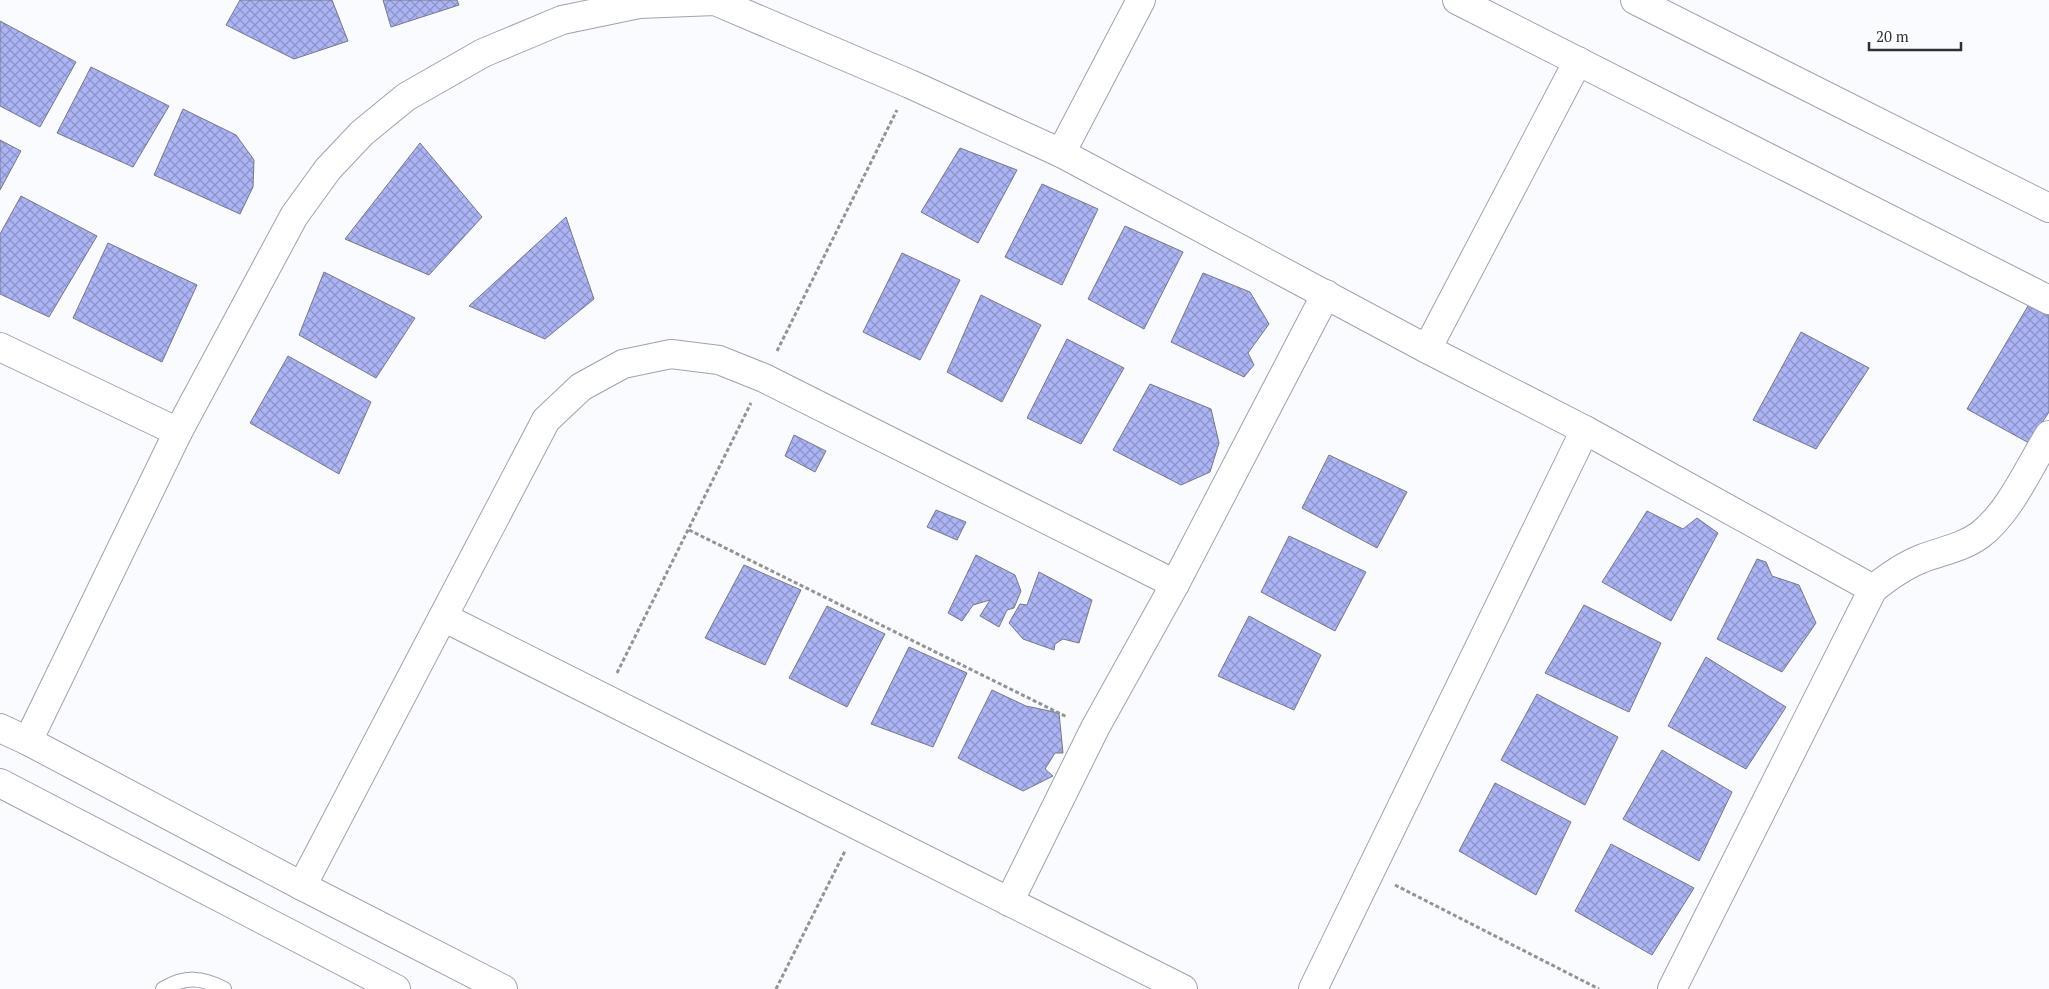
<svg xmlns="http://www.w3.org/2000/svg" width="2049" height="989" font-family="'PT Serif',serif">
<defs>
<pattern id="building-cross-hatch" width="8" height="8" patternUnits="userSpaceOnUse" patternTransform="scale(1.25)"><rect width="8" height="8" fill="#acb4f5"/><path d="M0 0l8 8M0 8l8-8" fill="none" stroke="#8c93c7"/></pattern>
</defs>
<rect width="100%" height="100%" fill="#fafbfe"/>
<!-- building -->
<g fill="url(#building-cross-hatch)" stroke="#767886">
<path d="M240,0H332L348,41L294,59L226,25Z"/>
<path d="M383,0H457L459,5L391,27Z"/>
<path d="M0,21L76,62L40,127L0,106Z"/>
<path d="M91,67L169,106L133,167L57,133Z"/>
<path d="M183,109L236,135L254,160L253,187L240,214L154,175Z"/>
<path d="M0,140L21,151L0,190Z"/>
<path d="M420,143L482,217L429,275L345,239Z"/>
<path d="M960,148L1017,170L978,243L921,212Z"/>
<path d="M1042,184L1098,209L1062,285L1005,257Z"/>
<path d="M21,196L97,236L49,317L0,294V234Z"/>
<path d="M566,217L594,299L545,339L469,306Z"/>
<path d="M1125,226L1183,252L1144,329L1088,299Z"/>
<path d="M108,243L197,285L162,362L73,318Z"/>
<path d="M902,253L960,280L920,360L863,332Z"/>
<path d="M324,272L415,318L376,378L299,335Z"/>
<path d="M1203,273L1250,292L1269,324L1248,353L1254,365L1244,377L1171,342Z"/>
<path d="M981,295L1041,325L1002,402L947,372Z"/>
<path d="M2028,306L2049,316V412L2029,443L1967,409Z"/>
<path d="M1801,332L1869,368L1816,449L1753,420Z"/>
<path d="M1067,339L1124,368L1081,444L1027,418Z"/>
<path d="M288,356L371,402L339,474L250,423Z"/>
<path d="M1150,384L1211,409L1219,443L1210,472L1181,485L1113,450Z"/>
<path d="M794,435L826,451L815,472L785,456Z"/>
<path d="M1329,455L1407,492L1377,548L1302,508Z"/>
<path d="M936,510L966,522L957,540L927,527Z"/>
<path d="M1647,511L1683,529L1697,518L1718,533L1671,621L1602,582Z"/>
<path d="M1289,536L1366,572L1335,631L1261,592Z"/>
<path d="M976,555L1015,575L1021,591L1014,608L1007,610L999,627L980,616L990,600L973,605L962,621L948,613Z"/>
<path d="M1757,559L1766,562L1772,576L1799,585L1816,623L1782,672L1717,639Z"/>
<path d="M744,565L801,590L765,665L705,638Z"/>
<path d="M1039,572L1092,600L1079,643L1063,639L1055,644L1054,650L1023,639L1009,623L1020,604L1027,605Z"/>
<path d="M1584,605L1661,643L1629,712L1545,673Z"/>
<path d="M827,606L885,634L847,707L789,678Z"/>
<path d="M1249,616L1321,655L1294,710L1218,676Z"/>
<path d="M909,647L967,673L933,747L871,724Z"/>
<path d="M1706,657L1786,707L1746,769L1668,726Z"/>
<path d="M992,690L1026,706L1059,713L1063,753H1055L1045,769L1053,776L1023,791L958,758Z"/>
<path d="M1537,694L1618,737L1585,805L1501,760Z"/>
<path d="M1662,750L1732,792L1699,861L1623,819Z"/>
<path d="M1495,783L1571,822L1536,895L1459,851Z"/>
<path d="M1611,844L1694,888L1652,955L1575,911Z"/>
</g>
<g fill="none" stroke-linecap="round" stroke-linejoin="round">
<!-- service casing -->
<g stroke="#9fa2b0" stroke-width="16">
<path id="service" d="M163,989C185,976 202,977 224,989"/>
</g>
<!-- minor casing -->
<g stroke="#9fa2b0" stroke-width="30">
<g id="minor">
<path d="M1457,0L2049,300"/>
<path d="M1635,0L2049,208"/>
<path d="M1061,153L1141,0"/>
<path d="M0,347L178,432"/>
<path d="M1427,349L1578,61"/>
<path d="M443,617L1183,989"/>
<path d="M0,728L28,741L302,886L503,989"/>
<path d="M28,741L178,432L294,216L328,169L362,133L406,97L483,53L562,20L639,4L715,1L910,84L1061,153L1427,349L1585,430L1873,589"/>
<path d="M0,783L396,989"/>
<path d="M302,886L546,420L581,387L623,364L671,354L719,360L764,378L1175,584"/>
<path d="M1009,902L1095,728L1175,584L1326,294"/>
<path d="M1313,989L1585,430"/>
<path d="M1672,989L1873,589C1888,577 1903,566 1921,559C1941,551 1962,548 1980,535C2010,512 2029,467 2049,435"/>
</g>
</g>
<!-- path -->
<g stroke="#929397" stroke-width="3" stroke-dasharray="4 2.5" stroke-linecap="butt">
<path d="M777,351L897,110"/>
<path d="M689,530L1067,717"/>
<path d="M617,673L751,403"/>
<path d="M1395,885L1599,989"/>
<path d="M776,989L845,851"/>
</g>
<!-- service -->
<use href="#service" stroke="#fff" stroke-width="14"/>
<!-- minor -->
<use href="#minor" stroke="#fff" stroke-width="28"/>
</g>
<!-- scale -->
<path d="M1869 42v8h92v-8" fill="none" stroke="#2f3036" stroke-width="2.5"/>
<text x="1876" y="42" font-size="15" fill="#2f3036" stroke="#ffffff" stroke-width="4" paint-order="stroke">20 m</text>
</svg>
